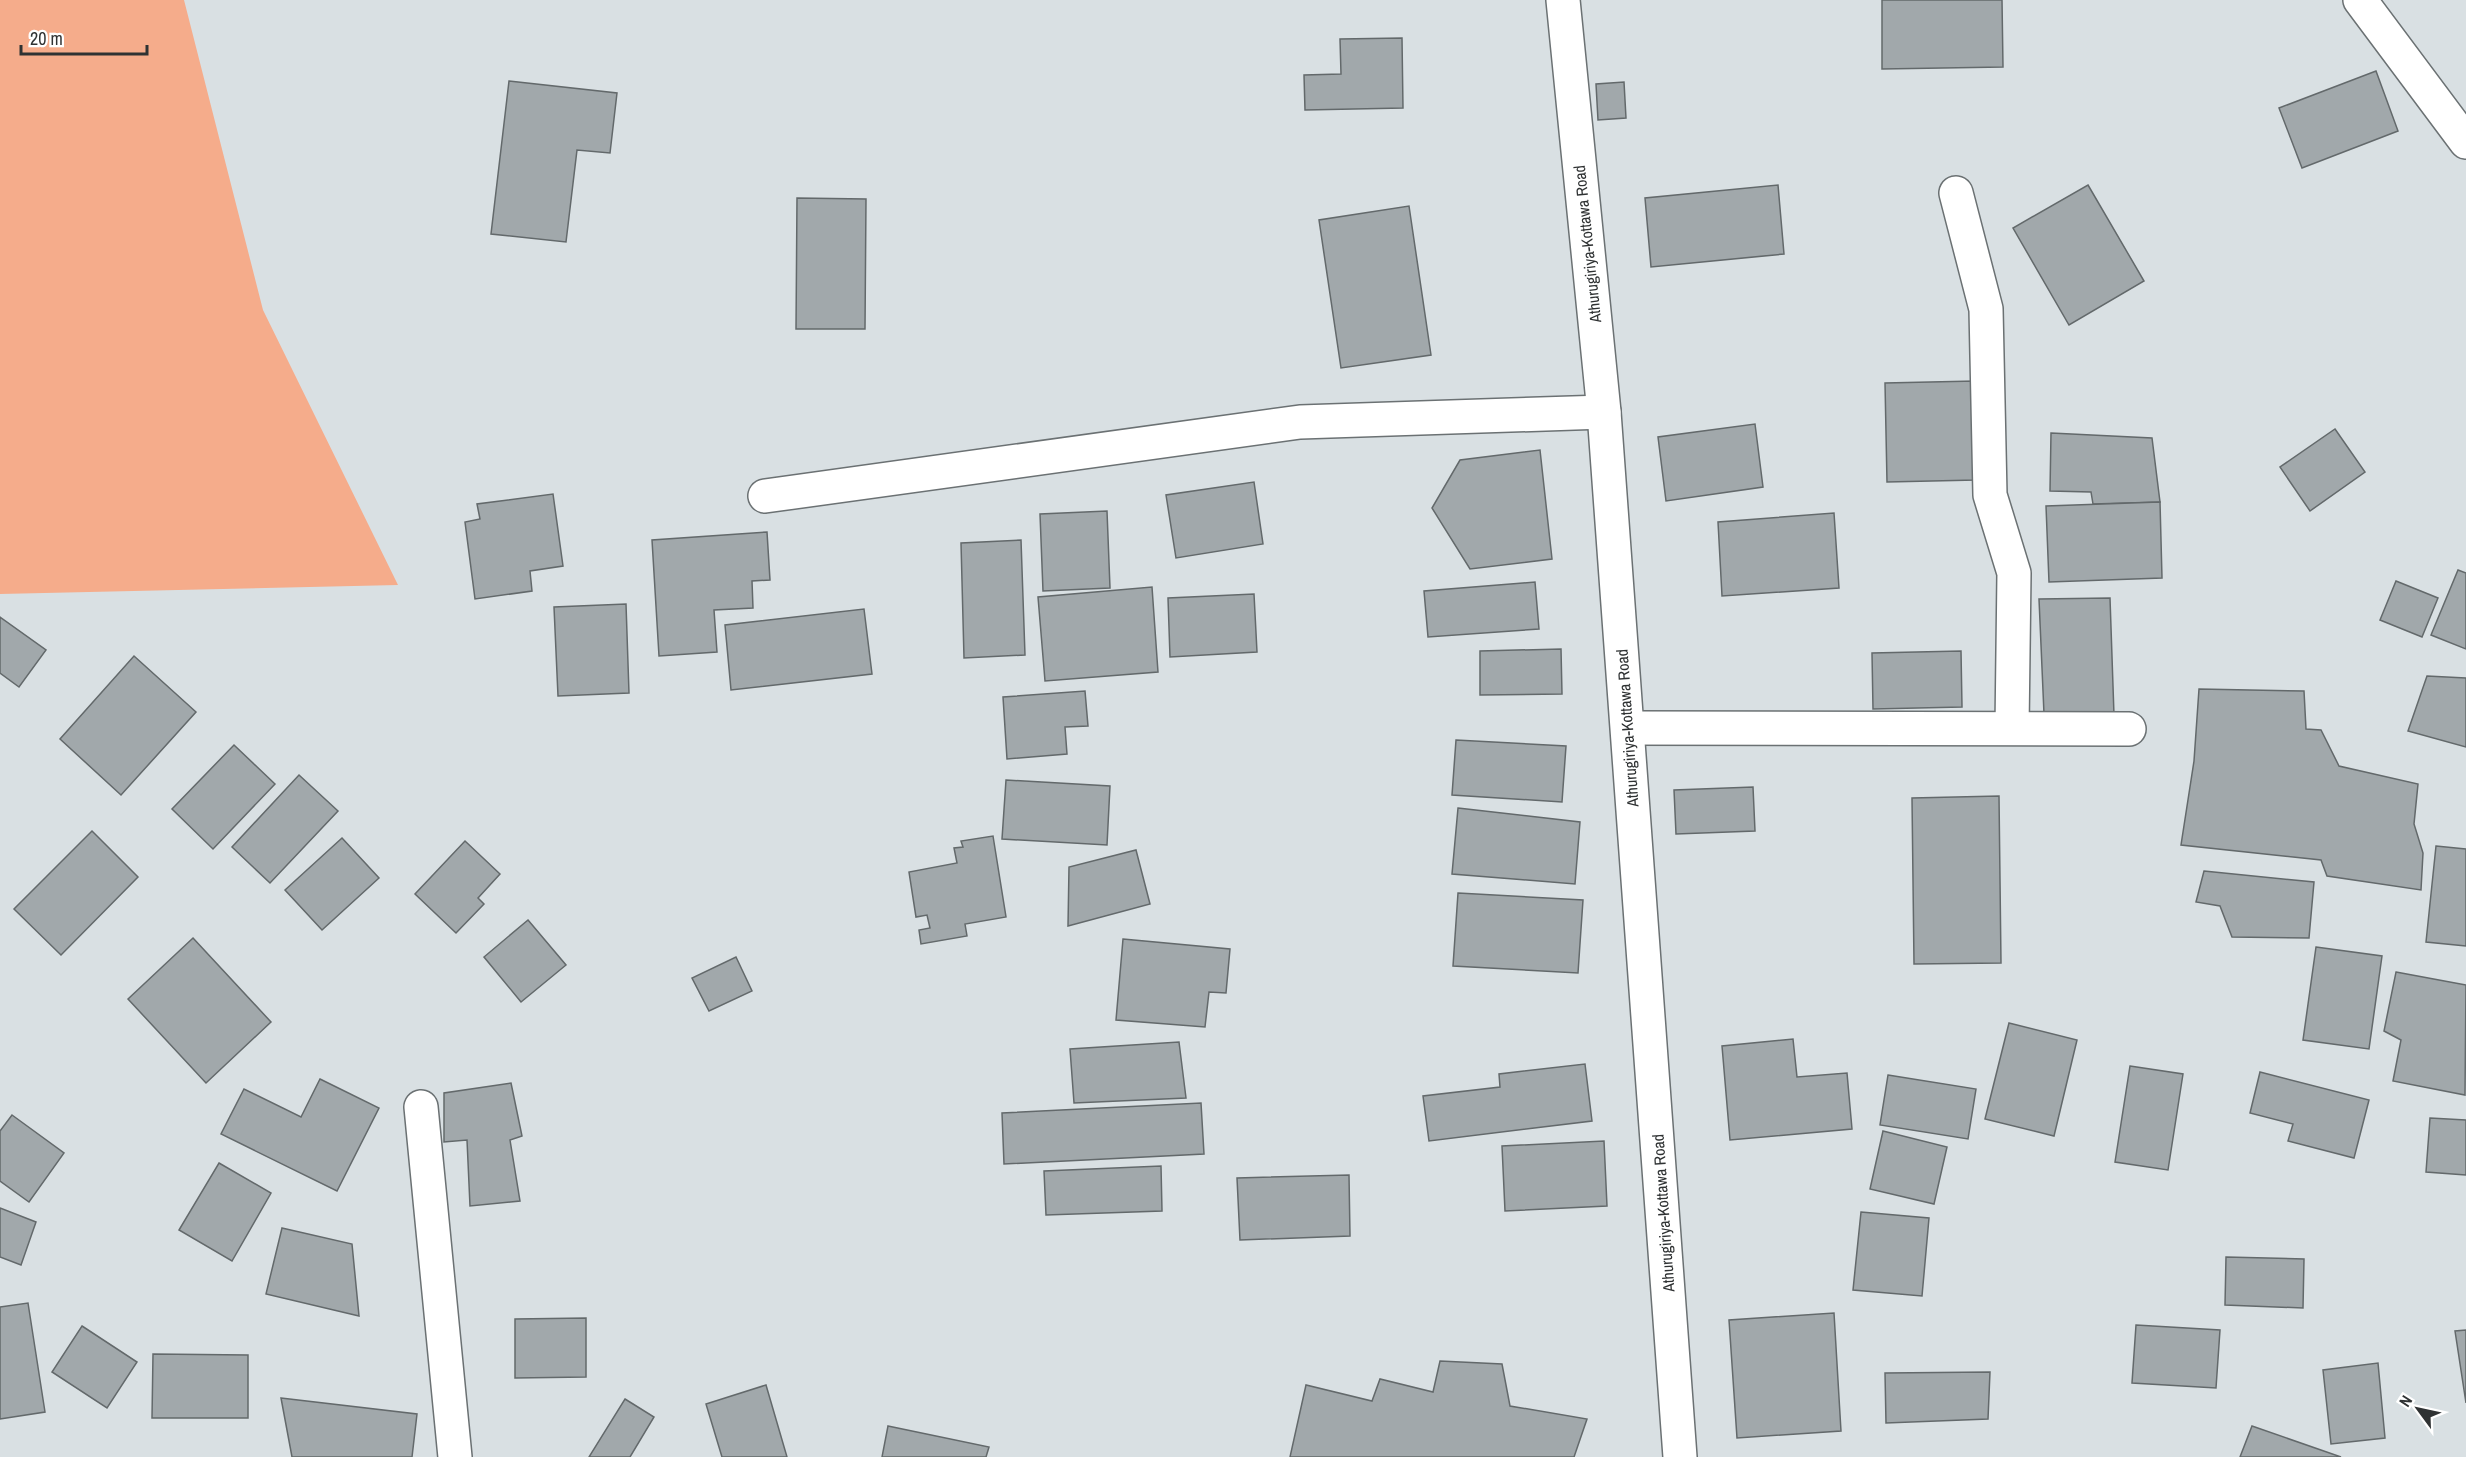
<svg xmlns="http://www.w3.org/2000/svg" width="2466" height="1457" font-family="'Archivo Narrow',sans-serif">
<rect width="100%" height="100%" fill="#d9e0e3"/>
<!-- green -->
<path fill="#f5ac8b" d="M0,0H184L263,310L398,585L0,594Z"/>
<!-- building -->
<g fill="#a1a8ab" stroke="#63696b" stroke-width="1.5">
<path d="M1882,0H2002L2003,67L1882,69Z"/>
<path d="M1402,38L1403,108L1305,110L1304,75L1341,74L1340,39Z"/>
<path d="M2376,71L2398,131L2302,168L2279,108Z"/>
<path d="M509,81L617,93L610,153L577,150L566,242L491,234Z"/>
<path d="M1624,82L1626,118L1598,120L1596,84Z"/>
<path d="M1778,185L1784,254L1651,267L1645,198Z"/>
<path d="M2088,185L2144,281L2069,325L2013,228Z"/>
<path d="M797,198L866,199L865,329H796Z"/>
<path d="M1409,206L1431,355L1341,368L1319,220Z"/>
<path d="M1975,381L1976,480L1887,482L1885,383Z"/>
<path d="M1755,424L1763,487L1666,501L1658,437Z"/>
<path d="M2335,429L2365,472L2310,511L2280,467Z"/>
<path d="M2051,433L2152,438L2160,502L2093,504L2091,492L2050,491Z"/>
<path d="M1540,450L1552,559L1470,569L1432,508L1460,460Z"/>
<path d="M1254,482L1263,544L1176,558L1166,495Z"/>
<path d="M553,494L563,566L530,571L532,591L475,599L465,522L480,519L477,504Z"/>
<path d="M2160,502L2162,578L2049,582L2046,506Z"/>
<path d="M1107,511L1110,588L1043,591L1040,514Z"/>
<path d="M1834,513L1839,588L1722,596L1718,522Z"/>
<path d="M767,532L770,580L752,581L753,608L714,610L717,652L659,656L652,540Z"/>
<path d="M1021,540L1025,655L964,658L961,543Z"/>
<path d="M2458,570L2466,573V649L2431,635Z"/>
<path d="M2396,581L2438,598L2422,637L2380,620Z"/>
<path d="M1535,582L1539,629L1428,637L1424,591Z"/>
<path d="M1152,587L1158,672L1045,681L1038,597Z"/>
<path d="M1254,594L1257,652L1170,657L1168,598Z"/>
<path d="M2110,598L2114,715L2044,714L2039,599Z"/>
<path d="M626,604L629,693L558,696L554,607Z"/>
<path d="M864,609L872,674L731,690L725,625Z"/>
<path d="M0,617L46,650L19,687L0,673Z"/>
<path d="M1561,649L1562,694L1480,695V651Z"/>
<path d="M1961,651L1962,707L1873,709L1872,653Z"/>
<path d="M134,656L196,712L121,795L60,739Z"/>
<path d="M2427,676L2466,678V747L2408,731Z"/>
<path d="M2199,689L2304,691L2306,729L2321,730L2339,766L2418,784L2414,824L2423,853L2421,890L2327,876L2321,860L2181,845L2194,761Z"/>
<path d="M1085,691L1088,726L1065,727L1067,754L1007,759L1003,697Z"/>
<path d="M1456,740L1566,746L1562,802L1452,795Z"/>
<path d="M234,745L275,784L213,849L172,809Z"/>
<path d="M299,775L338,811L270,883L232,847Z"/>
<path d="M1006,780L1110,786L1107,845L1002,839Z"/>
<path d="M1753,787L1755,831L1676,834L1674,790Z"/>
<path d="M1999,796L2001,963L1914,964L1912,798Z"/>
<path d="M1458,808L1580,822L1575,884L1452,874Z"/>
<path d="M92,831L138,877L61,955L14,909Z"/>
<path d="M993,836L1006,917L965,924L967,936L921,944L919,930L930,928L927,915L916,917L909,872L957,863L954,848L963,847L961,841Z"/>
<path d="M342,838L379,878L322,930L285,890Z"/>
<path d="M465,841L500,874L478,898L484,904L456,933L415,894Z"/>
<path d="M2436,846L2466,849V946L2426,942Z"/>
<path d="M1136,850L1150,904L1068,926L1069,867Z"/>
<path d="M2204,871L2314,882L2309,938L2232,937L2220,906L2196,902Z"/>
<path d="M1458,893L1583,900L1578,973L1453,966Z"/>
<path d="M528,920L566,965L521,1002L484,957Z"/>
<path d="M193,938L271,1022L206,1083L128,999Z"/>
<path d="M1123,939L1230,949L1226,993L1209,992L1205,1027L1116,1020Z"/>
<path d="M2316,947L2382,956L2369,1049L2303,1040Z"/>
<path d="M736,957L752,991L709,1011L692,978Z"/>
<path d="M2396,972L2466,985L2465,1095L2393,1081L2401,1040L2384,1031Z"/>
<path d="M2009,1023L2077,1040L2054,1136L1985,1119Z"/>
<path d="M1793,1039L1797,1077L1847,1073L1852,1129L1730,1140L1722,1046Z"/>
<path d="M1179,1042L1186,1098L1074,1103L1070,1049Z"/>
<path d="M1585,1064L1592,1121L1429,1141L1423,1096L1500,1087L1499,1074Z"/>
<path d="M2130,1066L2183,1074L2168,1170L2115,1162Z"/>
<path d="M2260,1072L2369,1100L2354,1158L2288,1141L2293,1124L2250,1113Z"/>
<path d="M1888,1075L1976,1089L1968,1139L1880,1125Z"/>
<path d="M320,1079L379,1108L337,1191L221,1134L244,1089L301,1117Z"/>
<path d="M511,1083L522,1136L510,1140L520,1201L470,1206L467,1140L444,1142V1093Z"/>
<path d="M1201,1103L1204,1154L1004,1164L1002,1113Z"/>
<path d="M12,1115L64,1153L29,1202L0,1181V1131Z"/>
<path d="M2430,1118L2466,1120V1175L2426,1172Z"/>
<path d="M1883,1131L1947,1147L1934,1204L1870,1189Z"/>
<path d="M1604,1141L1607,1206L1505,1211L1502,1146Z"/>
<path d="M219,1163L271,1193L232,1261L179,1230Z"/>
<path d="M1161,1166L1162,1211L1046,1215L1044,1171Z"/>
<path d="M1349,1175L1350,1236L1240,1240L1237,1178Z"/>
<path d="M0,1208L36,1222L21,1265L0,1257Z"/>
<path d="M1861,1212L1929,1218L1922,1296L1853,1290Z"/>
<path d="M282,1228L352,1244L359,1316L266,1294Z"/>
<path d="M2226,1257L2304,1259L2303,1308L2225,1305Z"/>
<path d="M28,1303L45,1412L0,1419V1307Z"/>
<path d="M1834,1313L1841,1431L1737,1438L1729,1320Z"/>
<path d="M586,1318V1377L515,1378V1319Z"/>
<path d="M2136,1325L2220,1330L2216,1388L2132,1383Z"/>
<path d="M82,1326L137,1362L107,1408L52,1372Z"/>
<path d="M2466,1330V1403L2455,1331Z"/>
<path d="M153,1354L248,1355V1418H152Z"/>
<path d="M1440,1361L1502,1364L1510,1406L1587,1419L1574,1457H1290L1306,1385L1372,1401L1380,1379L1433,1392Z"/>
<path d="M2378,1363L2385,1438L2331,1444L2323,1370Z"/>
<path d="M1990,1372L1988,1419L1886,1423L1885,1373Z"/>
<path d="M766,1385L787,1457H722L706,1404Z"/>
<path d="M281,1398L417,1414L412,1457H292Z"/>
<path d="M625,1399L654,1417L630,1457H589Z"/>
<path d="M888,1426L989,1447L986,1457H882Z"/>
<path d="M2252,1426L2341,1457H2240Z"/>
</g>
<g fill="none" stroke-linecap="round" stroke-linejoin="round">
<!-- minor casing -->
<g stroke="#6b7173" stroke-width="36">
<g id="minor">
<path d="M2360,0L2466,142"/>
<path d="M1956,193L1986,309L1990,495L2014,573L2012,728"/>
<path d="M765,496L1300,422L1604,412"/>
<path d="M1628,728L2129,729"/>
<path d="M421,1107L455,1457"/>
</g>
</g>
<!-- secondary casing -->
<g stroke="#6b7173" stroke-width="36">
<path id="secondary" d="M1563,0L1604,412L1680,1457"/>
</g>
<!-- minor -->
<use href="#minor" stroke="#fff" stroke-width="33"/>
<!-- secondary -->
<use href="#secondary" stroke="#fff" stroke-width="33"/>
</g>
<g text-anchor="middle" stroke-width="4.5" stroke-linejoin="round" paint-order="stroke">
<!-- street labels -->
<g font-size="16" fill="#2f3233" stroke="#fff">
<text transform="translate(1587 244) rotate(-96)" y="6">Athurugiriya-Kottawa Road</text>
<text transform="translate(1627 728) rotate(-94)" y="6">Athurugiriya-Kottawa Road</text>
<text transform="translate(1663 1213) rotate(-94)" y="6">Athurugiriya-Kottawa Road</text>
</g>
</g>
<!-- north arrow -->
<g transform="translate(2418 1409) rotate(303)" stroke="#ffffff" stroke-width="4.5" paint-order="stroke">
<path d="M0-4.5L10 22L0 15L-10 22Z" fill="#2f3233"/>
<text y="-9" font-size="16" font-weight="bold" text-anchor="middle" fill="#2f3233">N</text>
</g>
<!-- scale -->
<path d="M21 45v9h126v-9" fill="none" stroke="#2f3233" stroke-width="3"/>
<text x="30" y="45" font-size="18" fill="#2f3233" stroke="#ffffff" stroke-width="4.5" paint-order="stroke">20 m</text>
</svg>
